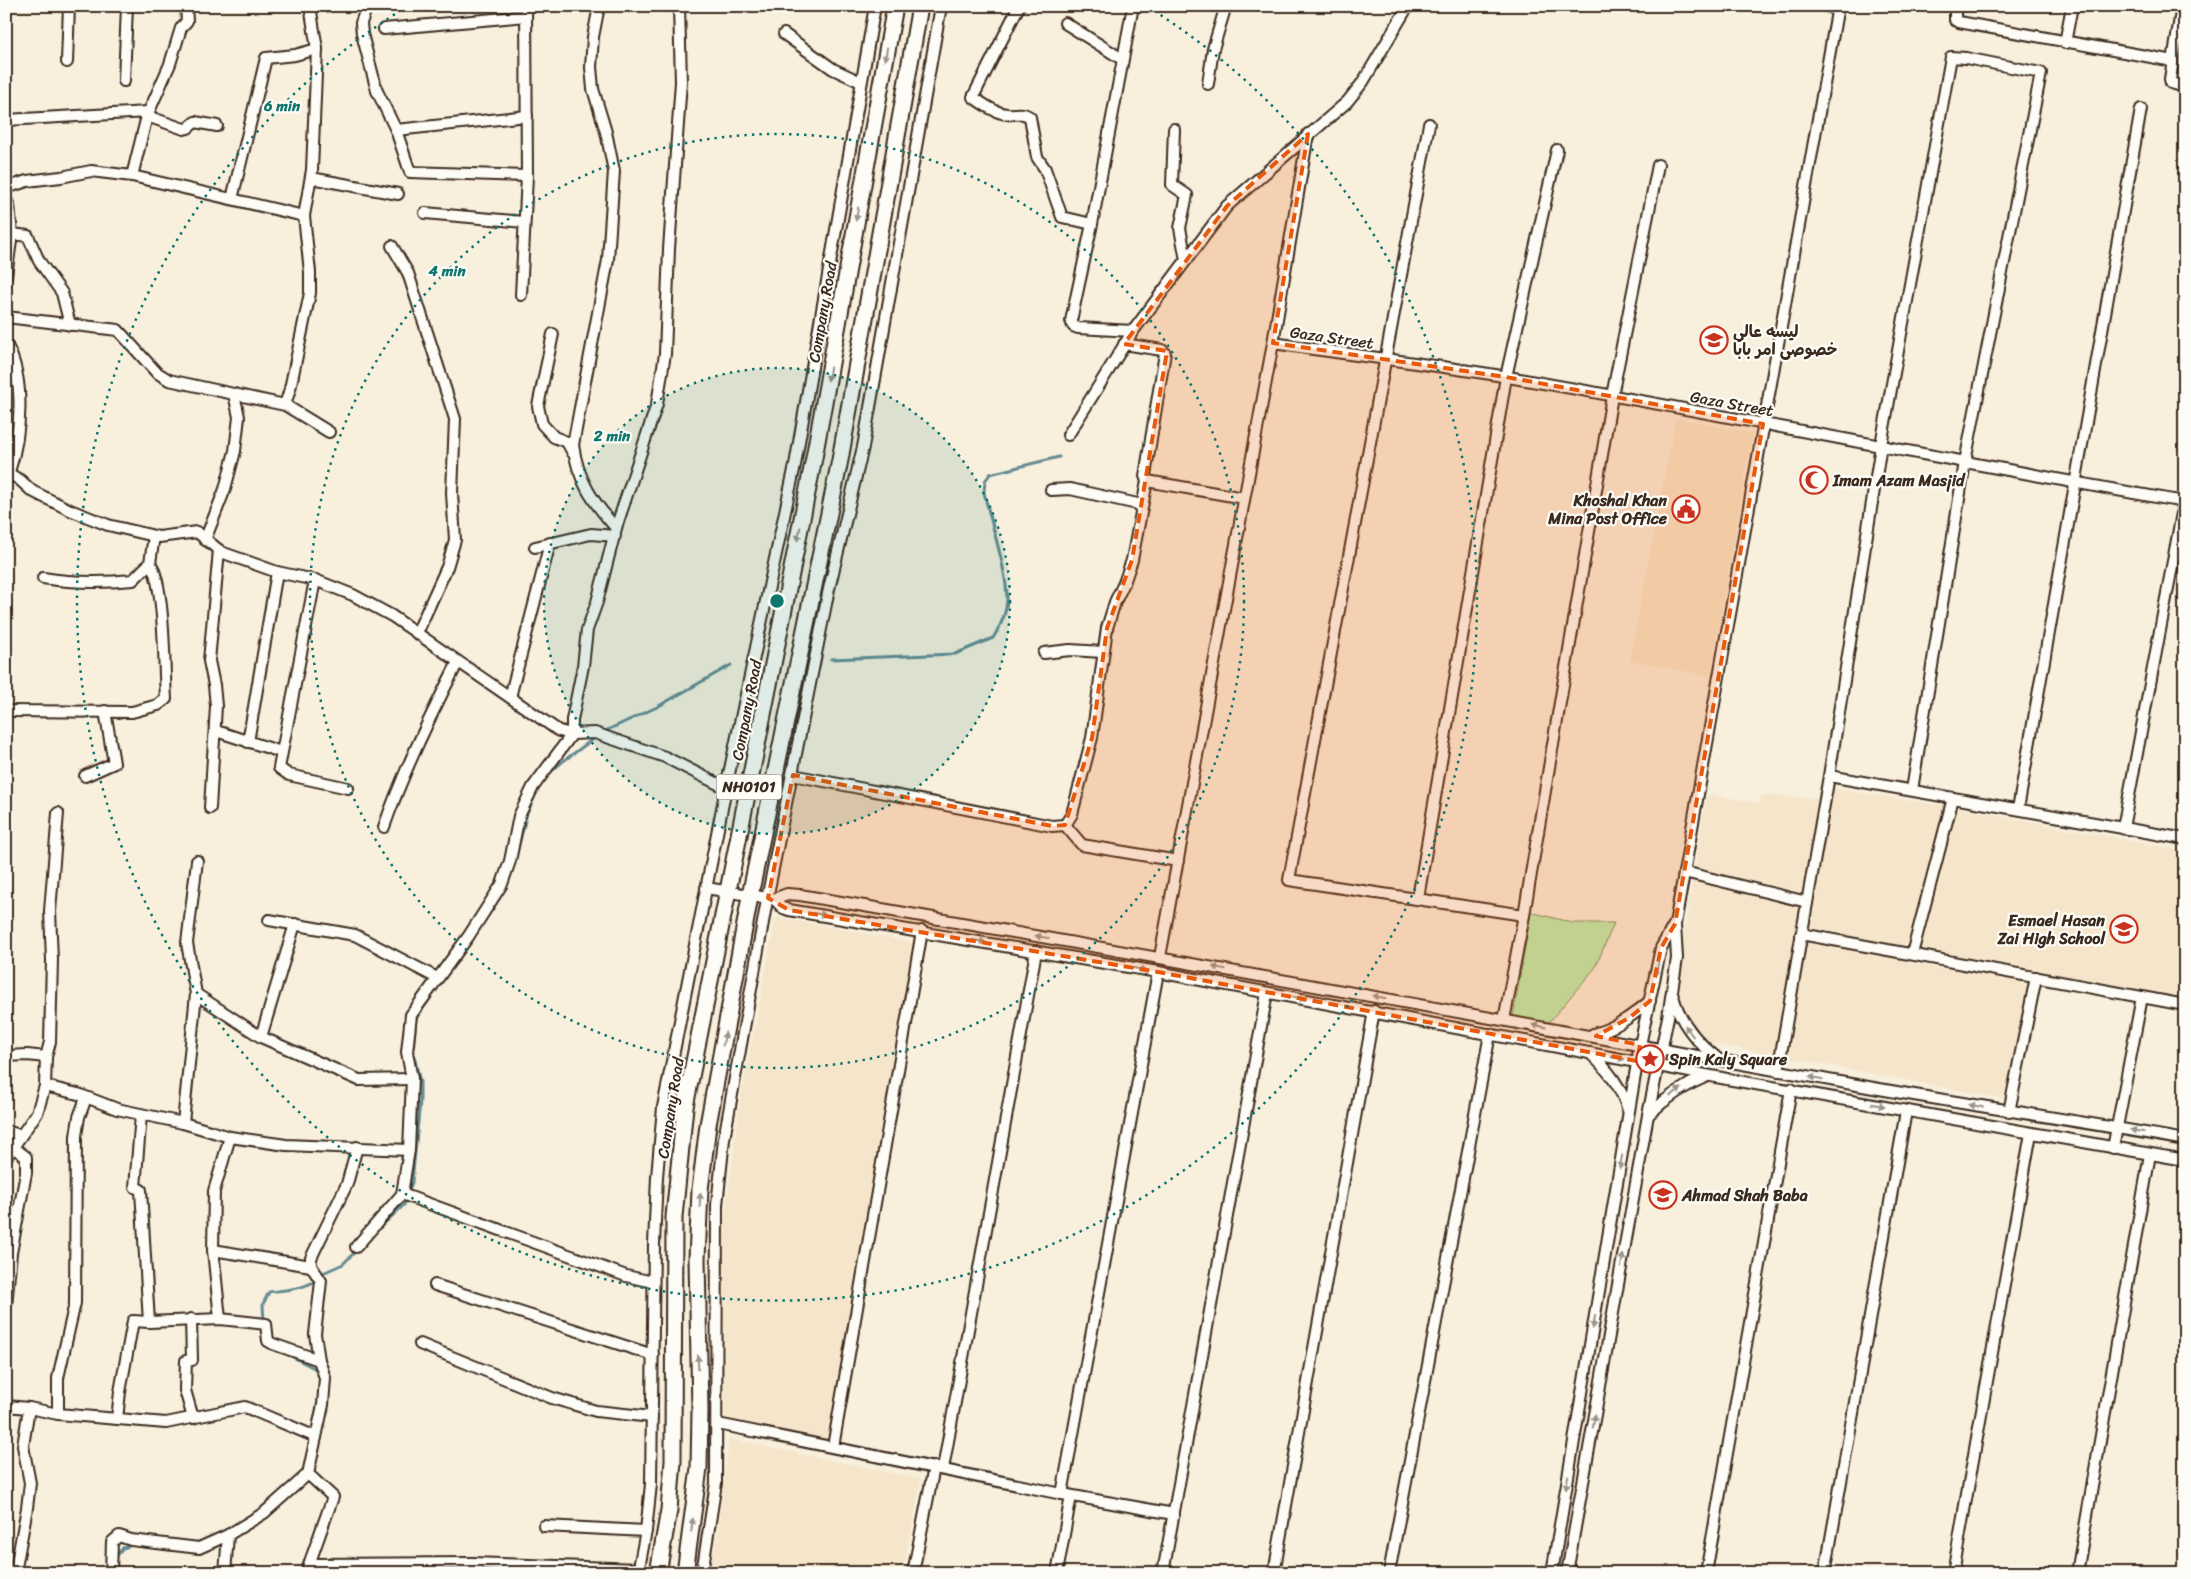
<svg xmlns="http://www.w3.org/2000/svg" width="2191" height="1579" font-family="Sriracha,'Playpen Sans Arabic',sans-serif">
<rect width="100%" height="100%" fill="#f8efdd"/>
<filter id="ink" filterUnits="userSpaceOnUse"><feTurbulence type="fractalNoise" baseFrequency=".02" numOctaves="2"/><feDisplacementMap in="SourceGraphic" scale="10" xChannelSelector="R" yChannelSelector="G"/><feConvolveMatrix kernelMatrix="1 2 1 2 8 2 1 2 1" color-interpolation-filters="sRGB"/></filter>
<g filter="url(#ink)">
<!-- built -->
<g fill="#f5e6cb">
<path d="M1676,418L1752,433L1710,676L1630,660Z"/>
<path d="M1819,786L1945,806L1940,839L1906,962L2030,982L2006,1099L1700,1041L1681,1009L1679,963L1707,794L1760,803L1761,795L1817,798Z"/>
<path d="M1954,807L2185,851V998L1918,951Z"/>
<path d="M776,917L918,943L827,1448L723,1425L725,1414L724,1226L740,1102Z"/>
<path d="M729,1439L921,1479L903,1573H708L717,1539Z"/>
</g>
<!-- green -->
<path fill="#b9efb1" stroke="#7a8c68" d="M1531,912L1573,923H1614L1595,968L1549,1022L1513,1017Z"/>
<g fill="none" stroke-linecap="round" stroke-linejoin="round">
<!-- stream -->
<g stroke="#648b92" stroke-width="3">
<path d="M831,659L955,654L993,638C1000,627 1007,612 1007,598C1006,566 991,524 984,492L985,481L990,474L1059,457"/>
<path d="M601,733L657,707L731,665"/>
<path d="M546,776L562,762L596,737"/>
<path d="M516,857L527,813L541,783"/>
<path d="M484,921C497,902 509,886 514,864"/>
<path d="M373,1234L404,1205L412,1182L420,1101V1082L413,1051L416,1019L437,988"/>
<path d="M322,1276L323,1273L343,1264L358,1249"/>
<path d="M264,1321L263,1304L269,1292C286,1290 303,1289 317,1280"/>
<path d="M283,1352L314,1368L319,1373L320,1385"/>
<path d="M313,1426L319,1396"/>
<path d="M116,1557L123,1548L134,1544"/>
</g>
<!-- minor casing -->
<g stroke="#3b2a1e" stroke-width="14">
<g id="minor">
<path d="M367,6L361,23L362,34L377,91L396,130L410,172L527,176"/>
<path d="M599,6L593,37L591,67L593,89L606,132L614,171L608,260L573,445C578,481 593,502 616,528"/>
<path d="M1019,6L973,97C983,104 995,113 1007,114C1017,115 1021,111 1030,117L1037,157L1045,169L1062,217L1092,224"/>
<path d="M1825,6L1838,9"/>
<path d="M1955,6V20L1959,22L2173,61"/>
<path d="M2182,6L2170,79L2171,83L2185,87"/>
<path d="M1065,23L1122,59"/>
<path d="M384,29L526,16"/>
<path d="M784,34L833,69L861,82"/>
<path d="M2065,43L2072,6"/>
<path d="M67,62L69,6"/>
<path d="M124,81L127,6"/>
<path d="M1208,84L1213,49L1224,12L1223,6"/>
<path d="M147,116L184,129L188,128L195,122L217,126"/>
<path d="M6,120L148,112"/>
<path d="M1429,124L1289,880L1524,915"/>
<path d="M1174,129L1172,185L1187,195L1180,228L1186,260"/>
<path d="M396,130L527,116"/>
<path d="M132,176L147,116L170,64L181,28L187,21L186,6"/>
<path d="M311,178L398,194"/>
<path d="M6,188L27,181L61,177L91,171L132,176L304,216"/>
<path d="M232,199L266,58L295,55L317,49"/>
<path d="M6,200L9,205L12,234L6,276"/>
<path d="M425,213L524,222"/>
<path d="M12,234L28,236L39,261L62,293L70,325"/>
<path d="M392,246L408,273L455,419L452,493L455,540L447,567L417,633"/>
<path d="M521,295L527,176L526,6"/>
<path d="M6,317L118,330L156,372L169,380L285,405L329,432"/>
<path d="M1133,331L1078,328L1073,326L1071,321L1092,224L1133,6"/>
<path d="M553,334L538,406L542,424L554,437L567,442L573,453"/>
<path d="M1273,343C1351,355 1430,364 1508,377C1734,416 1959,463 2185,502"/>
<path d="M6,344C26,379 21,435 9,472"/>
<path d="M1124,344L1162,350L1165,353L1145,476L1147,481L1244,498"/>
<path d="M285,405L290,389L310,293V272L304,216L312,170L317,49L310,6"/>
<path d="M1068,435L1133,331L1227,206L1347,102L1363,82L1408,6"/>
<path d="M6,472L20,480L32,491L70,510L108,525L159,537L197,532L221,552L277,572L315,580L353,595L392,616L559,731L572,734L595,733L665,757L726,788"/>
<path d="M1051,490L1070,489L1142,505"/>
<path d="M205,540L225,489L235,451L239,417L234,394"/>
<path d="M535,547L591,534L615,536"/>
<path d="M43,578C73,583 102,583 133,580L150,563L154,536"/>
<path d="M315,580L279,768L289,775L348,788"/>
<path d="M1044,653L1070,650L1103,652"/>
<path d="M510,697L550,543"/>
<path d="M6,711L132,712L158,705L166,699C164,670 165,583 150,563"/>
<path d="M216,731L281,752"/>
<path d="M248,742L277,572"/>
<path d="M793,775L1052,826L1065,825"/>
<path d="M85,776L114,763L105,711"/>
<path d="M1829,776L2185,839"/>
<path d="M210,808L216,706L214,685L209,661L219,550"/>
<path d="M2018,809L2141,109"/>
<path d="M1065,825L1072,814L1092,738L1107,628L1115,602L1124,583L1132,560L1147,481"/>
<path d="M1065,825L1082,845L1178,861"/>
<path d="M384,827C404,770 430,716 458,662"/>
<path d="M2123,828L2185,497"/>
<path d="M197,861L187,943L196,994L261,1037L359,1080L412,1079"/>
<path d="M1684,872L1807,902"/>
<path d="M706,888L774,899L787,894L800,895C1153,955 1505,1021 1857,1085C1966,1105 2076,1120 2185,1140"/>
<path d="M1418,898L1506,377L1557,150"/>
<path d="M774,899L783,908L789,910L1158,972L1727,1079L2185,1160"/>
<path d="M269,920L355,935L437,978"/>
<path d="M1801,934L2185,1005"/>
<path d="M1912,954L1953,798"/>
<path d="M1160,957L1273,343L1308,134"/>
<path d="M1673,996C1680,1022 1695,1041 1717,1058"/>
<path d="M1504,1020L1524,915L1612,396L1658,165"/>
<path d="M1593,1034C1616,1028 1632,1016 1650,1001"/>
<path d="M261,1037L295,924"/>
<path d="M1590,1053C1608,1070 1621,1086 1628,1110"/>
<path d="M6,1056L27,1055L46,1057"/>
<path d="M1778,1071L1829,776L1881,445L1951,57L1966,58L2041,73L1965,462L1912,790"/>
<path d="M45,1086L78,1094L117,1109L183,1123L230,1137L286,1145L409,1150"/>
<path d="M2009,1112L2036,977"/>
<path d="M141,1115L135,1187L141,1190L149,1322"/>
<path d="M1648,1115C1666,1098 1685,1085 1707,1076"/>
<path d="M183,1123L196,994"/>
<path d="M6,1131L20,1135"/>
<path d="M2113,1148L2142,997"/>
<path d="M6,1157L37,1113L45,1086L46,1057L50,1042L52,960L50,911L58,813"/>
<path d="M402,1194L626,1276L653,1282"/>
<path d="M356,1247L402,1194L409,1150L412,1079L407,1052L411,1015L468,937L502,884L510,861L519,816L533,787L572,734V720L583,666L587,630L597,602L616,528L657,404L665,354L669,249L681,82L679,6"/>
<path d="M213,1250L311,1266"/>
<path d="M435,1285L653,1355"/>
<path d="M6,1306L11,1253L26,1173V1157L13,1147"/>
<path d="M191,1319L192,1360L186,1361L185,1390L193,1418"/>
<path d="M220,1319L213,1250L214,1191L230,1137"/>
<path d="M420,1344L552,1398L596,1411L652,1417"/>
<path d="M6,1406L29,1408L58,1414L166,1423L245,1407L316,1437"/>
<path d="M58,1414V1378L75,1303L76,1136L79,1117L86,1098"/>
<path d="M117,1419L120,1392L133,1321L149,1322L220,1319L266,1324L268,1341L273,1344L319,1360"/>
<path d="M718,1424L1062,1494L1174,1514"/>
<path d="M833,1447L922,931"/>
<path d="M943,1469L1036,951"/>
<path d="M1062,1494L1158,972"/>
<path d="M544,1526L646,1531"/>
<path d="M310,1564L472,1563L639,1569"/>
<path d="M15,1573L27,1508L30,1483L23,1446L29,1408"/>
<path d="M111,1573L112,1542L119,1536L131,1540L199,1548L228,1535"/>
<path d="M225,1573L228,1535L264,1513L308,1474"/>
<path d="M306,1573L333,1497L308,1474L323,1405L325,1378L319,1360L315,1334L321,1281L311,1266V1258L347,1184L357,1147"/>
<path d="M638,1573L646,1531L651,1484L654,1244L657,1177L663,1107L726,788L795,465L875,6"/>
<path d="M702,1573L716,1483L717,1205L724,1139L769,889L829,589L863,447L941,6"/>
<path d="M913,1573L934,1467"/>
<path d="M1057,1573L1071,1496"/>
<path d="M1163,1573L1267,993"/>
<path d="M1274,1573L1374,1011"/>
<path d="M1389,1573L1490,1034"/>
<path d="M1552,1573L1640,1045L1661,948L1674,925"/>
<path d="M1567,1573L1648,1115L1668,1017L1677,958L1675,924L1838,6"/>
<path d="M1706,1573L1791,1089"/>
<path d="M1825,1573L1906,1111"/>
<path d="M1953,1573L2031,1133"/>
<path d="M2077,1573L2150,1154"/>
</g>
</g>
<!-- highway casing -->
<g stroke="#3b2a1e" stroke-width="19">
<g id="highway">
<path d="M658,1573L669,1510L673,1461L674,1217L685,1107L814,458L895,6"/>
<path d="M685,1573L699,1468L700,1410L697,1259L700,1190L708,1125L752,886L840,460L920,6"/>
</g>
</g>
<!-- minor -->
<use href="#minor" stroke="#fdfcf7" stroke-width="10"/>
<!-- highway -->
<use href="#highway" stroke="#fdfcf7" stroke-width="15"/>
</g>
<!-- one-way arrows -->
<defs><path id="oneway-solid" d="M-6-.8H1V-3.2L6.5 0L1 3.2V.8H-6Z" transform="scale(1.25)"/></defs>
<g fill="#9c938a">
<use href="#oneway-solid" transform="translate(886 54) rotate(100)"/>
<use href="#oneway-solid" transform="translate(857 214) rotate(100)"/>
<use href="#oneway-solid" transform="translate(829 374) rotate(100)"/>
<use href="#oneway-solid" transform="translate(799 534) rotate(101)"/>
<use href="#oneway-solid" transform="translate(819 914) rotate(9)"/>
<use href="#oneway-solid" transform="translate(1042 937) rotate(-170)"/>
<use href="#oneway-solid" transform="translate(979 941) rotate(10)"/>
<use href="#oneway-solid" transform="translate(1219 968) rotate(-170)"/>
<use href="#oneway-solid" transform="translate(1139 969) rotate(10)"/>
<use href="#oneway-solid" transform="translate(1657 969) rotate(102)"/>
<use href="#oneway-solid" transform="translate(1379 997) rotate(-170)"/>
<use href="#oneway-solid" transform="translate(1299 998) rotate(10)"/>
<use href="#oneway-solid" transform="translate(1539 1026) rotate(-169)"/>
<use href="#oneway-solid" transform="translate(1689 1031) rotate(-126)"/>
<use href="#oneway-solid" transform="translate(724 1039) rotate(-79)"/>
<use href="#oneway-solid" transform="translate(1618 1058) rotate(10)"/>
<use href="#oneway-solid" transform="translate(1816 1078) rotate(-170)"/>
<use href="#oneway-solid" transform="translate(1676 1092) rotate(-34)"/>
<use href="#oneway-solid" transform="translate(1878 1105) rotate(11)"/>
<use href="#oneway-solid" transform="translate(1976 1106) rotate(-170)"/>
<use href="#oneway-solid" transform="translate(2137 1131) rotate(-170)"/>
<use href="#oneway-solid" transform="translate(1621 1162) rotate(100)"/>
<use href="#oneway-solid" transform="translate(700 1200) rotate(-87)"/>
<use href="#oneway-solid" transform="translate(1622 1261) rotate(-80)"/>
<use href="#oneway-solid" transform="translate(1594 1322) rotate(100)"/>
<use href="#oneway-solid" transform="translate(698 1362) rotate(-92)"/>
<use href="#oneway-solid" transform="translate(1594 1421) rotate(-80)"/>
<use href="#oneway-solid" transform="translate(1567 1482) rotate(100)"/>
<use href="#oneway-solid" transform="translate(692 1525) rotate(-83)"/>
</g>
</g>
<!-- marked area -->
<path fill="#e8590c" fill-opacity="0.2" stroke="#e8590c" stroke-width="4" stroke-dasharray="10 6" stroke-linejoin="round" d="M1308,134L1273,343L1506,377L1763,424L1675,924L1661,948L1650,1001L1629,1018L1596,1036L1640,1045L1637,1061L1158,972L789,910L768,898L793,775L1052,826L1065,825L1092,738L1107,628L1132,560L1167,351L1124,344L1227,206Z"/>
<!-- distance rings -->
<circle cx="777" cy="601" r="233" fill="#0f766e" fill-opacity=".12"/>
<g fill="none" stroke="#0f766e" stroke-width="2.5" stroke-dasharray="2.5 5">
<circle cx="777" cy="601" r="233"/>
<circle cx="777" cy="601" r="467"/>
<path d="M1148 7A700 700 0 1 1 406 7"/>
</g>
<!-- icons -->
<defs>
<g id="school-ring" transform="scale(1.4375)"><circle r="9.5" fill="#fdfcf7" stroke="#c8321e" stroke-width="1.5"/><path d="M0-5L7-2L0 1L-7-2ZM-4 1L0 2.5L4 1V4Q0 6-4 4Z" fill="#c8321e"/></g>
<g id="mosque-ring" transform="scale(1.4375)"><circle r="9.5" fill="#fdfcf7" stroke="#c8321e" stroke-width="1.5"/><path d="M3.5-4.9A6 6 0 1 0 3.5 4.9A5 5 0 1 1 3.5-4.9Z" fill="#c8321e"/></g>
<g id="civic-ring" transform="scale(1.4375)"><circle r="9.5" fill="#fdfcf7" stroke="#c8321e" stroke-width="1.5"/><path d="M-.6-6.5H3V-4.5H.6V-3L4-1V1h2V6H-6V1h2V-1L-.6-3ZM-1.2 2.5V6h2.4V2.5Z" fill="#c8321e"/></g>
<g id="sight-ring" transform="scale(1.4375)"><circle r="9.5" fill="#fdfcf7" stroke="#c8321e" stroke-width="1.5"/><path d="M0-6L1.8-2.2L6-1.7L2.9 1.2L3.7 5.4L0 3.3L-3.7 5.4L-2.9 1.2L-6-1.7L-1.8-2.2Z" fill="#c8321e"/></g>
</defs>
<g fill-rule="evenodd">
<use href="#school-ring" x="1714" y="340"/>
<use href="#mosque-ring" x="1814" y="480"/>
<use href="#civic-ring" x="1686" y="509"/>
<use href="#school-ring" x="2124" y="929"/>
<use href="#sight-ring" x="1650" y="1059"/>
<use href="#school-ring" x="1663" y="1195"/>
</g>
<g text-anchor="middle" stroke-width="4.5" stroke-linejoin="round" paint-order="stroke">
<!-- shield labels -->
<rect fill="#fdfcf7" stroke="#75695f" stroke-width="1" x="716.5" y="774.5" width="65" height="25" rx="4"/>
<g font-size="15" font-weight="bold" fill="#3b2a1e">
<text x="749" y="792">NH0101</text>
</g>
<!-- street labels -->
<g font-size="16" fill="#3b2a1e" stroke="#fdfcf7">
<text transform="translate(822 312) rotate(-80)" y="6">Company Road</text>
<text transform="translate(1332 337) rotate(8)" y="6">Gaza Street</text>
<text transform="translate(1732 403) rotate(10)" y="6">Gaza Street</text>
<text transform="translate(746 710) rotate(-79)" y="6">Company Road</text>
<text transform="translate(670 1108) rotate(-81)" y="6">Company Road</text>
</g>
<!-- poi labels -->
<g font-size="16" font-weight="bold" fill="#3b2a1e" stroke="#fdfcf7" text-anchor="start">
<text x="1733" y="337">لیسه عالی<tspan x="1733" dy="18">خصوصی امر بابا</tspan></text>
<text x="1833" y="486">Imam Azam Masjid</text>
<text x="1667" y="506" text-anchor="end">Khoshal Khan<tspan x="1667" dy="18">Mina Post Office</tspan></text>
<text x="2105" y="926" text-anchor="end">Esmael Hasan<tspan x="2105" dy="18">Zai High School</tspan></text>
<text x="1669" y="1065">Spin Kaly Square</text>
<text x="1682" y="1201">Ahmad Shah Baba</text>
</g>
</g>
<circle cx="777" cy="601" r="8" fill="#0f766e" stroke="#fdfcf7" stroke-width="2.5"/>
<g font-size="15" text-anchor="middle" font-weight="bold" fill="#0f766e" stroke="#fdfcf7" stroke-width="4.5" stroke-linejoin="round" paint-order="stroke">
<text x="282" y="111">6 min</text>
<text x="447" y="276">4 min</text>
<text x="612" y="441">2 min</text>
</g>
<!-- margin -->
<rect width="2191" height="1579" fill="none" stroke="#fdfcf7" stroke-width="25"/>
<rect x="12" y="12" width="2166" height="1554" fill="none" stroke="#3b2a1e" stroke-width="2" filter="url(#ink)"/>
</svg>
